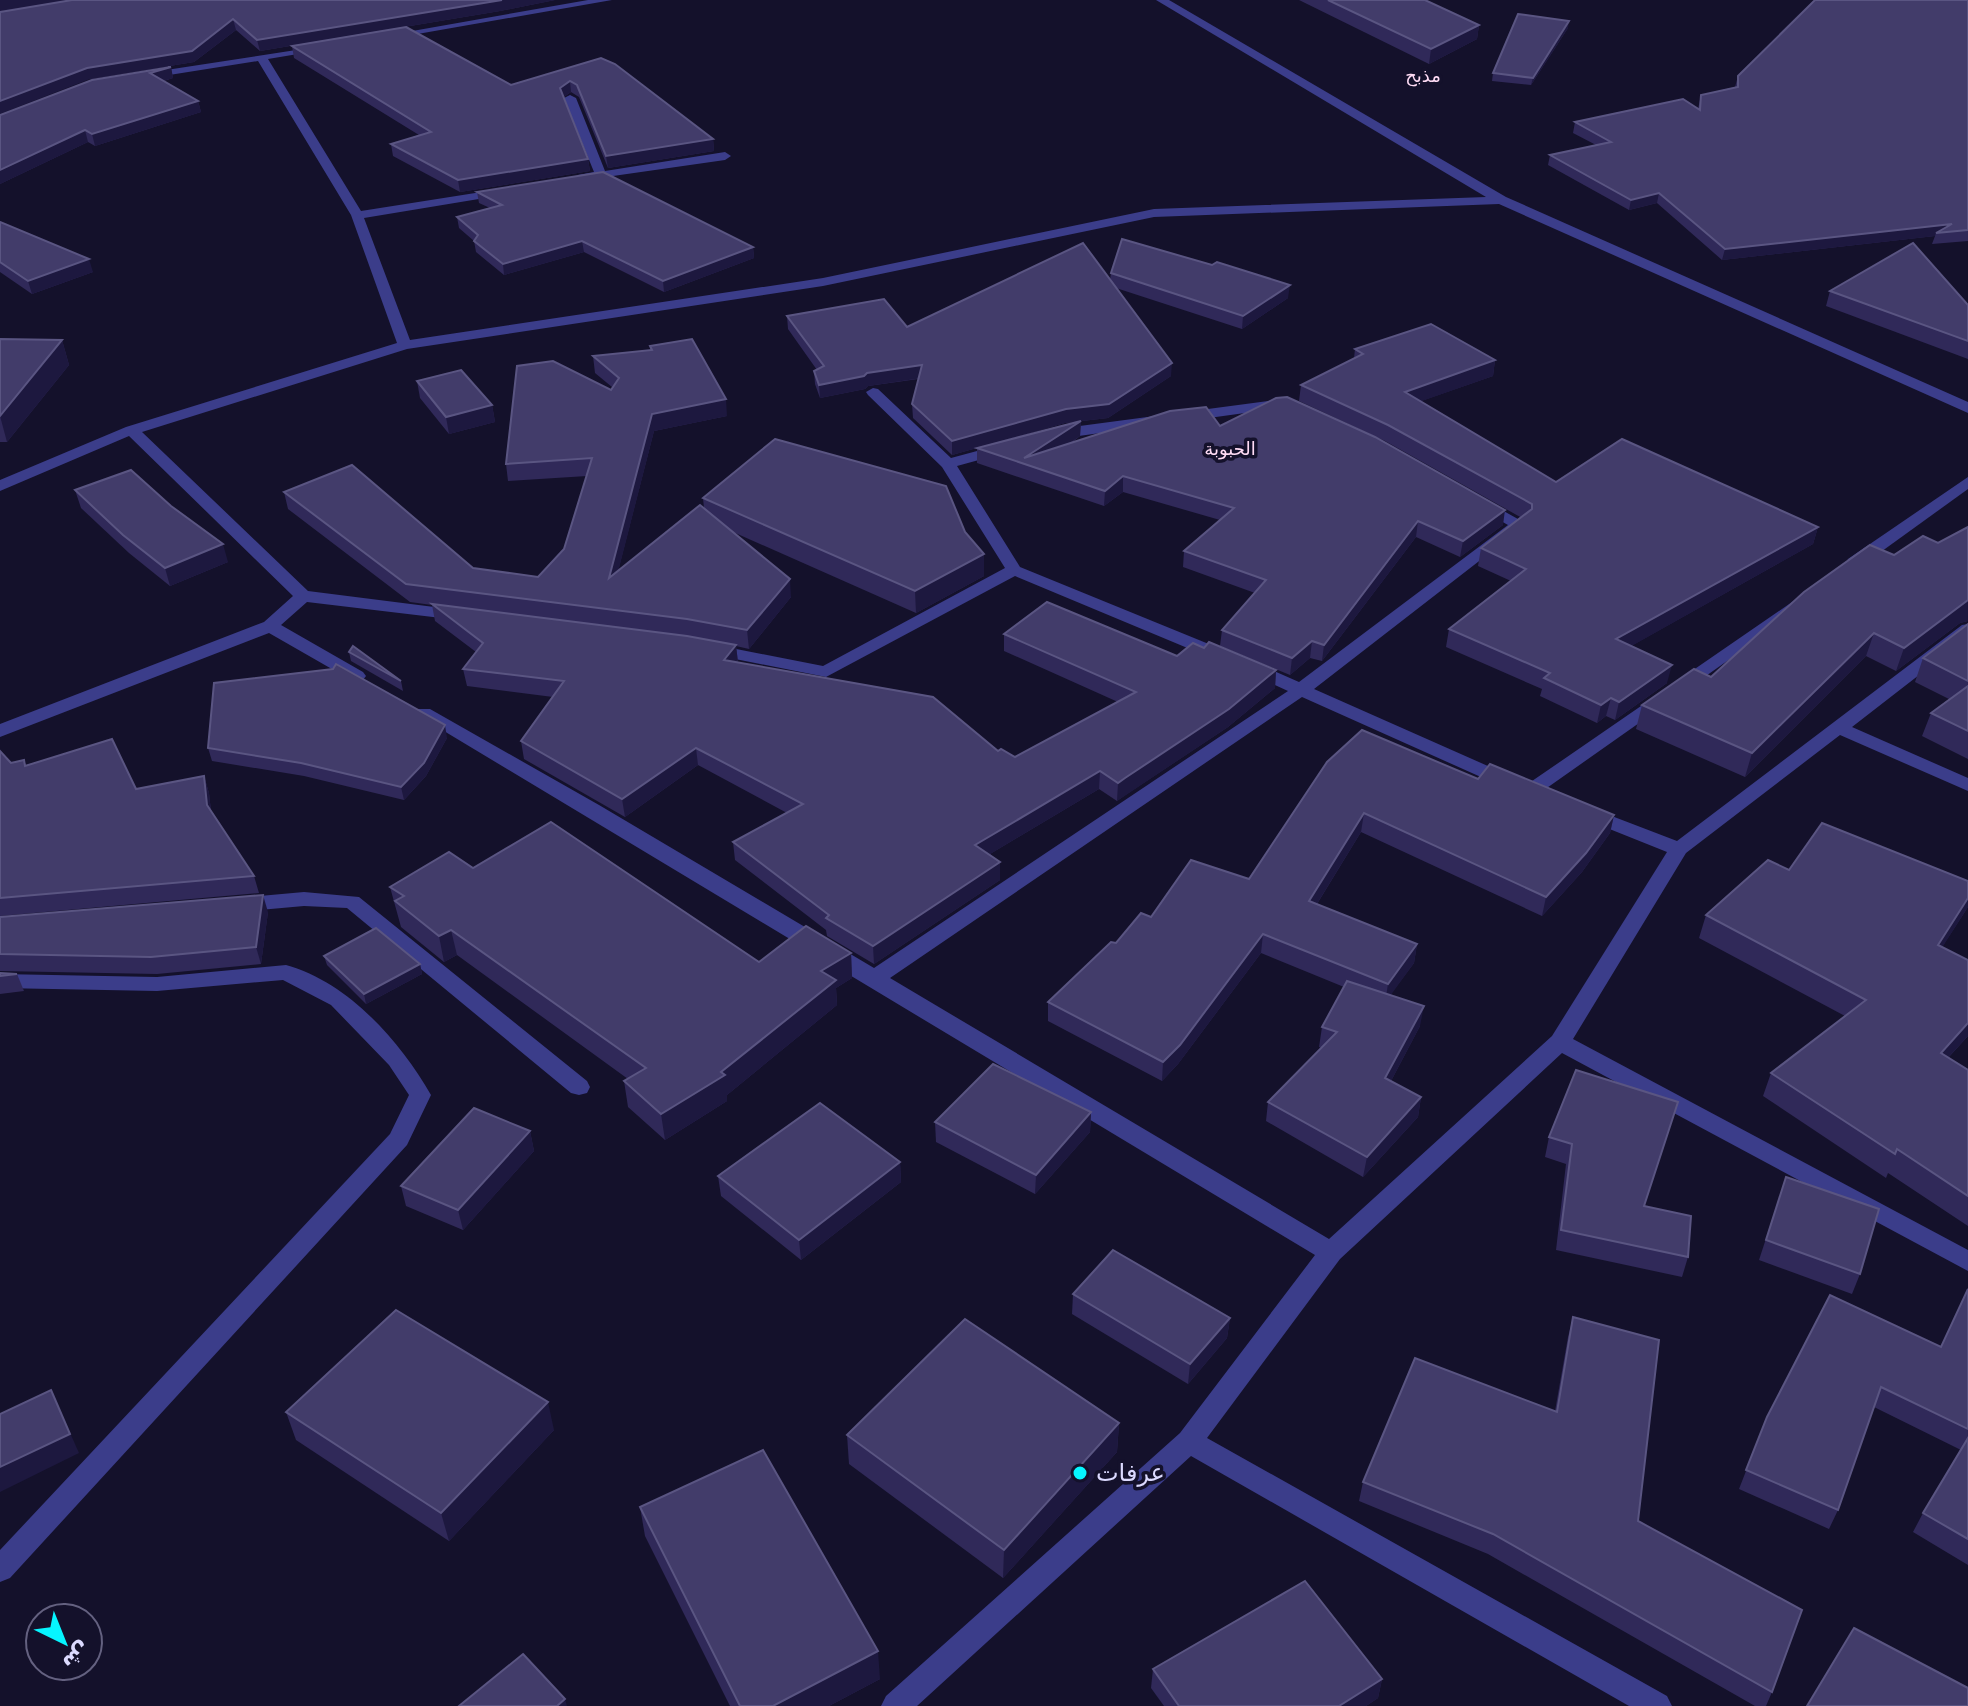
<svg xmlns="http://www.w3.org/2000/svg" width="1968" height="1706" font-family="'DejaVu Sans','Noto Sans Arabic',sans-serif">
<rect width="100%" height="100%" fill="#14112b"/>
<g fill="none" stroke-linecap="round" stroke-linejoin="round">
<!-- minor -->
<g fill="#3b3d8a" fill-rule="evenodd">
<path d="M588,0H612L389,39L384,36Z"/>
<path d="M1156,0H1169L1506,197L1968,402V413L1499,204L1154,217L823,286L407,349L142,432L308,591L458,610L467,615L458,620L307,602L281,625L363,672L366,676L363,680H351L269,633L0,737V724L264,622L293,596L129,436L0,491V480L126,427L397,343L351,215L258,61L144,79L140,78V74L322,46V50L268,59L361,211L507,188V194L503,195L364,218L410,340L823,278L1154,209L1486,197Z"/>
<path d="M570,95L576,98L605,171L725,152L731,156L725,160L578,181V175L594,172L564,98Z"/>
<path d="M873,388L878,389L951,458L1003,444L1008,446V452L957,466L1020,567L1221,649L1224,653L1221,657H1209L1015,576L826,677L705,653L702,649L711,644L823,666L1005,568L942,467L868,395L866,392Z"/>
<path d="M1283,399L1288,401V407L1057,439L1049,434L1057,429Z"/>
<path d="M1968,477V489L1860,567H1848L1846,563L1848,559Z"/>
<path d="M1482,499L1527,524L1314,689L1515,778L1518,782L1515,786H1501L1302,697L890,978L1329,1239L1552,1036L1667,852L1582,818L1579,814L1582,810H1596L1677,841L1962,625L1968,624V637L1852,727L1968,778V791L1840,735L1686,853L1573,1039L1968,1250V1271L1562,1053L1340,1259L1207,1438L1667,1696L1672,1706H1629L1191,1456L917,1706H881L886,1696L1180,1433L1315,1255L414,713L416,709H430L599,805L874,968L1288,691L1246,672L1243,668L1246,664H1258L1299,682L1508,525L1476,507V501Z"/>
<path d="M1795,600L1801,601L1804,605L1801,609L1544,790L1554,797L1551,801C1541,804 1525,801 1519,792L1522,788Z"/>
<path d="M304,892L359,897L587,1081L590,1087L587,1093L579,1095L571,1093L347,908L304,906L239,912L229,905L239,898Z"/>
<path d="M286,965C348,982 400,1041 431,1095L407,1145L10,1578L0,1582V1550L390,1134L409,1095L389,1065L331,1005L283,980L157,991L0,988V974L157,977Z"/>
</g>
</g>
<!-- wall -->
<g fill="#302959">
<path d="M0,0H555L500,11L260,51L236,30L194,62L90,79L51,3L0,11Z"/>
<path d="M1299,0H1425L1479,25L1477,39L1429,64Z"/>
<path d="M1968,0V241L1932,244L1935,236L1722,260L1657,203L1629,210L1548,165L1550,155L1596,145L1573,133L1575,122L1698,109L1701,95L1735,87L1738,76Z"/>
<path d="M1568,28L1531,85L1492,81L1493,73Z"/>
<path d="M292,46L511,85L601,58L713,139L714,151L608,168L579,97L571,92L564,97L588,159L590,171L460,192L393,156L391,144L419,135L294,58Z"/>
<path d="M171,67L173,78L164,81L198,101L201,112L95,146L88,142L0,184V115Z"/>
<path d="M477,192L753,247L754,258L664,292L584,252L504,275L476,252L474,241L459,228L457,217L490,208L479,203Z"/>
<path d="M0,222L93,272L32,294L0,272Z"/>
<path d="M1111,273L1288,298L1242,329L1116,288L1171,376L1108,418L1065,423L952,455L913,418L912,404L918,379L868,386L865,389L820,398L815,384L814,371L817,370L788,329L787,316L907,327L1110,280Z"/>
<path d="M1830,291L1968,305V359L1826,306Z"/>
<path d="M0,339L62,340L69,365L7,442H0Z"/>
<path d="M650,346L727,416L654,431L618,571L704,508L703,498L984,576L916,613L733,532L791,597L749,649L736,646L738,662L1015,757L1118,702L1004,651V634L1177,656L1204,648L1276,670L1275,688L1228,727L1124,796L1117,801L1099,789L990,854L1000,862V880L874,964L827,936L826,930L735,860L733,842L787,813L698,765L625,817L524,759L521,741L553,697L467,686L463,669L476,652L435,621L432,605L410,602L288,509L284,492L473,568L538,577L564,549L587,476L508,481L506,464L611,390L612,387L595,373L593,356L650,350Z"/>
<path d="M1355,349L1495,360L1493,376L1421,401L1556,482L1818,527L1813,544L1631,646L1667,683L1615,720L1606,716L1597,723L1540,696L1542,689L1446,647L1449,629L1511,581L1478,566L1481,548L1522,518L1385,441L1299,401L1301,385L1354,358Z"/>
<path d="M417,381L492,405L495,422L449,434L420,398Z"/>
<path d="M1081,421L1080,436L1070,444L1220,426L1503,525L1460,557L1416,537L1322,661L1310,658L1290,675L1220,646L1222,630L1255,593L1183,567L1184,551L1220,520L1123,492L1104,506L977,463V448Z"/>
<path d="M75,490L228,562L170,586L129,553L81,508Z"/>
<path d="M1968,527V621L1960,623L1896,671L1866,656L1745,777L1636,729L1642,705L1711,677L1894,555L1938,543Z"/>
<path d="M1968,624V759L1922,736L1931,713L1949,699L1915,682L1923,658Z"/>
<path d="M349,652L401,681L403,691L351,661Z"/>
<path d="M447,738L426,776L404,800L304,776L212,761L208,748Z"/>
<path d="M0,751L11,763L24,760L26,765L136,789L204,776L209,793L211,811L254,876L259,893L0,916Z"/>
<path d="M1327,762L1478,779L1614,815L1610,833L1582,872L1542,916L1361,832L1317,904L1417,944L1414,963L1390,995L1420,1026L1391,1081L1421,1097L1418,1117L1363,1177L1266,1121L1268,1102L1322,1048L1319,1047L1322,1027L1344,987L1261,953L1178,1064L1162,1081L1048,1021V1002L1116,943L1151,917L1249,879Z"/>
<path d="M473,868L759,962L851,953L852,978L836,988L837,1005L727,1095V1101L665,1140L628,1107L624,1081L628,1079L457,955L444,962L401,927L390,887Z"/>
<path d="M1789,870L1968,907L1942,947L1968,960V1036L1948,1058L1968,1070V1226L1888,1173L1886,1178L1763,1096L1771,1073L1845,1016L1699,938L1706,915Z"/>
<path d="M268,912L261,964L157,974L0,971V917Z"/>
<path d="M324,956L420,964L422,974L366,1004L327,965Z"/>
<path d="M0,973L17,974L24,991L0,994Z"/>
<path d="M1576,1070L1645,1206L1688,1257L1682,1277L1556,1250L1566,1164L1545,1157L1549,1137Z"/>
<path d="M1091,1112L1090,1132L1035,1194L936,1142L935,1122Z"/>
<path d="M530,1131L534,1151L463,1230L406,1206L401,1186Z"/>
<path d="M900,1162L901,1182L801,1260L721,1196L718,1176Z"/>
<path d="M1786,1177L1860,1274L1852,1294L1759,1260Z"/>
<path d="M1968,1289V1565L1913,1532L1923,1513L1961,1450L1874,1407L1838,1510L1829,1529L1739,1489L1767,1417L1941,1347Z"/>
<path d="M1073,1294L1230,1318L1227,1338L1188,1384L1072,1314Z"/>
<path d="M1573,1317L1638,1521L1772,1692L1766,1706H1755L1488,1554L1359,1501L1363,1482L1555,1411L1568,1337Z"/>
<path d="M286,1412L554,1430L449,1541L296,1440Z"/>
<path d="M1119,1423L1117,1452L1003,1578L849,1464L847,1435Z"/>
<path d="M640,1507L880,1679L829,1706H730L645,1536Z"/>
<path d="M1153,1669L1382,1679L1378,1698L1366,1706H1164L1151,1688Z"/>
</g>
<!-- shaded-wall -->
<g fill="#1d183f">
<path d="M0,0H74L0,11Z"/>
<path d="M502,0H555L500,11L260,51L257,40Z"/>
<path d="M233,19L236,30L194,62L90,79L0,114V101L87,68Z"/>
<path d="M1569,21L1568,28L1531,85L1533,78Z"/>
<path d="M1479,25L1477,39L1429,64L1431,49Z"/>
<path d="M171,67L173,78L153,84L150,73Z"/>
<path d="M570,81L571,92L561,99L560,88Z"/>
<path d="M198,101L201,112L95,146L92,134Z"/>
<path d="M85,130L88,142L0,184V170Z"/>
<path d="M713,139L714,151L608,168L606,156Z"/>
<path d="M588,159L590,171L460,192L458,180Z"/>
<path d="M1659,193L1657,203L1629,210L1631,200Z"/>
<path d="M1952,224L1936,233L1935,236L1722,260L1725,249Z"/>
<path d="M582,241L584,252L504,275L503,264Z"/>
<path d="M753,247L754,258L664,292L663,281Z"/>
<path d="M89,259L93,272L32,294L28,281Z"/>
<path d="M1290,285L1288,298L1242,329L1243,316Z"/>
<path d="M62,340L69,365L7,442L0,416Z"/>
<path d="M1495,360L1493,376L1402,408L1405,392Z"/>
<path d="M1172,363L1171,376L1108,418L1065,423L952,455V441Z"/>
<path d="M922,365V378L868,386L865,389L820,398L819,385L867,373Z"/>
<path d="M726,399L727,416L654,431L612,596L609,578L652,414Z"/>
<path d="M492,405L495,422L449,434L446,417Z"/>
<path d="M1081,421L1080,436L1034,467L1024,458Z"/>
<path d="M1123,476V492L1104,506L1105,491Z"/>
<path d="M1505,510L1503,525L1460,557L1463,541Z"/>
<path d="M1418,521L1416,537L1322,661L1324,645Z"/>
<path d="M1818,527L1813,544L1612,657L1616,639Z"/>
<path d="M223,544L228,562L170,586L165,568Z"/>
<path d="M984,554V576L916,613L915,591Z"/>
<path d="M790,579L791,597L749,649L747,630Z"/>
<path d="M1968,600V621L1960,623L1896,671L1904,648Z"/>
<path d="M1874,633L1866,656L1745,777L1752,753Z"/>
<path d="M1312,641L1310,658L1290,675L1292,658Z"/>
<path d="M736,645L738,663L724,660Z"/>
<path d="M1672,665L1667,683L1615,720L1619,702Z"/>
<path d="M1276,670L1275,688L1228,727L1117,801L1118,783Z"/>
<path d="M1611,698L1606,716L1597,723L1601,705Z"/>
<path d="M445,725L447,738L426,776L404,800L401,787Z"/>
<path d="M696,748L698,765L625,817L622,799Z"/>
<path d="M1100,771L1099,789L975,863V845Z"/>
<path d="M204,776L209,793L212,822L207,805Z"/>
<path d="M1364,813L1361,832L1307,920L1309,901Z"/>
<path d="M1614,815L1610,833L1582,872L1542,916L1546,897Z"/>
<path d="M1000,862V880L874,964L873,946Z"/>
<path d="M263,895L268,912L261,964L256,947Z"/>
<path d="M1968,898V907L1929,968L1938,945Z"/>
<path d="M451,930L457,955L444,962L439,936Z"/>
<path d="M1263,934L1261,953L1178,1064L1162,1081L1163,1062Z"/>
<path d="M1417,944L1414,963L1385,1003L1388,984Z"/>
<path d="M851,953L852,978L836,988L837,1005L727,1095V1101L665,1140L661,1114L721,1072L821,971Z"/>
<path d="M420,964L422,974L366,1004L364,994Z"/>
<path d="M1424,1006L1420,1026L1382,1098L1385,1078Z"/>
<path d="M1968,1023V1036L1931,1076L1941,1053Z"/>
<path d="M1421,1097L1418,1117L1363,1177L1367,1157Z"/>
<path d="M1091,1112L1090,1132L1035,1194L1036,1175Z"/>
<path d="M530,1131L534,1151L463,1230L458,1210Z"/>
<path d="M900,1162L901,1182L801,1260L799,1240Z"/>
<path d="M1230,1318L1227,1338L1188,1384L1190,1364Z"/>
<path d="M51,1390L79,1453L0,1492V1467Z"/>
<path d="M548,1402L554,1430L449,1541L441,1513Z"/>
<path d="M1119,1423L1117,1452L1003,1578L1004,1550Z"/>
<path d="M878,1651L880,1679L829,1706H773Z"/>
<path d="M1382,1679L1378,1698L1366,1706H1339Z"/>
<path d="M565,1699L567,1706H557Z"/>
</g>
<!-- building -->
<g fill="#423c6a" stroke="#5a5582" stroke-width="2">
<path d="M72,0H502L257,40L233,19L192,51L87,68L0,101V12Z"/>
<path d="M1328,0H1425L1479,25L1431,49Z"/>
<path d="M1815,0H1968V230L1936,233L1952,224L1725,249L1659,193L1631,200L1550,155L1611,142L1575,122L1683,99L1700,110L1701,95L1738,87V76Z"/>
<path d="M1518,14L1569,21L1533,78L1493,73Z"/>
<path d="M406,27L511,85L601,58L615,64L713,139L606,156L577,85L570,81L560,88L588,159L458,180L391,144L431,132L292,46Z"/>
<path d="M171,67L150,73L198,101L92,134L85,130L0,170V115L92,80Z"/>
<path d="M603,172L753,247L663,281L582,241L503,264L474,241L478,235L457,217L502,205L477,192Z"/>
<path d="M0,222L89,259L28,281L0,262Z"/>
<path d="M1122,239L1212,265L1217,262L1290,285L1243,316L1111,273Z"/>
<path d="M1083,243L1172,363L1109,404L1066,409L952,441L912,404L922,365L867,373L864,376L819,385L814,371L824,366L787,316L884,299L907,327Z"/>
<path d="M1913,243L1968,305V341L1830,291Z"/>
<path d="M1431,324L1495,360L1405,392L1556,482L1622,439L1818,527L1616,639L1672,665L1619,702L1611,698L1601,705L1544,678L1550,673L1449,629L1526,569L1481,548L1532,509V504L1388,425L1301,385L1363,354L1355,349Z"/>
<path d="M0,339L62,340L0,416Z"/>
<path d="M692,339L726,399L652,414L609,578L700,505L790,579L747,630L687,619L406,584L284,492L352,465L473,568L538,577L564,549L592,458L506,464L517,366L553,361L611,390L619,378L593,356L652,350L650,346Z"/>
<path d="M461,370L492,405L446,417L417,381Z"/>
<path d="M1287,397L1375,437L1505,510L1463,541L1418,521L1324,645L1312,641L1292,658L1222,630L1266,580L1184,551L1234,508L1123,476L1105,491L977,448L1081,421L1024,458L1170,411L1206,407L1220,426L1276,398Z"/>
<path d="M775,439L946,486L965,532L984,554L915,591L703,498Z"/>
<path d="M131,470L171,506L223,544L165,568L123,535L75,490Z"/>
<path d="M1968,527V600L1904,648L1874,633L1752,753L1642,705L1694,669L1711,677L1804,592L1870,545L1894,555L1923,536L1938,543Z"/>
<path d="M1047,602L1177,656L1193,643L1204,648L1209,642L1276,670L1229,709L1125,778L1118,783L1100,771L975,845L1000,862L873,946L826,918L829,915L733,842L803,804L696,748L622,799L521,741L564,681L463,669L483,643L432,604L687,636L736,645L724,660L933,697L998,751L1001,749L1015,757L1136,692L1004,634Z"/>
<path d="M1968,624V681L1923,658Z"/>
<path d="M353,646L401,681L349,652Z"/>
<path d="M336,664L445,725L424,763L401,787L301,763L208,748L214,683L333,669Z"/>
<path d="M1968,686V731L1931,713Z"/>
<path d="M1362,730L1478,779L1490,764L1614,815L1586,853L1546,897L1364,813L1309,901L1417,944L1388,984L1263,934L1180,1045L1163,1062L1048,1002L1111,942L1116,943L1141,913L1151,917L1191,860L1249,879L1327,762Z"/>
<path d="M112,739L136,789L204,776L207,805L254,876L0,898V751L11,763L24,760L25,766Z"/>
<path d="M551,822L759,962L806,926L851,953L821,971L836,980L721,1072L725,1075L661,1114L624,1081L646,1068L451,930L439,936L395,901L404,896L390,887L449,852L473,868Z"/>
<path d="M1822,823L1968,881V898L1938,945L1968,960V1023L1941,1053L1968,1070V1196L1897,1149L1895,1154L1771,1073L1866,1000L1706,915L1768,860L1789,870Z"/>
<path d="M263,895L256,947L151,957L0,954V917Z"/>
<path d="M376,928L420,964L364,994L324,956Z"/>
<path d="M0,973L17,974L0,976Z"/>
<path d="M1347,981L1424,1006L1385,1078L1421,1097L1367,1157L1268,1102L1337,1032L1322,1027Z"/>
<path d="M993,1064L1091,1112L1036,1175L935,1122Z"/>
<path d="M1576,1070L1678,1102L1644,1206L1691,1216L1688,1257L1561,1230L1572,1144L1549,1137Z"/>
<path d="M820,1103L900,1162L799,1240L718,1176Z"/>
<path d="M474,1108L530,1131L458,1210L401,1186Z"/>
<path d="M1786,1177L1879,1209L1860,1274L1766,1240Z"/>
<path d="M1113,1250L1230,1318L1190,1364L1073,1294Z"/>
<path d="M1968,1289V1429L1881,1387L1838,1510L1746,1470L1767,1417L1830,1295L1941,1347Z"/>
<path d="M396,1310L548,1402L441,1513L286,1412Z"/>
<path d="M1573,1317L1659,1340L1638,1521L1802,1610L1772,1692L1493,1534L1363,1482L1415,1358L1557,1412Z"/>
<path d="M965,1319L1119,1423L1004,1550L847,1435Z"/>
<path d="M51,1390L70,1434L0,1467V1414Z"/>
<path d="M1968,1438V1539L1923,1513Z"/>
<path d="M763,1450L878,1651L773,1706H740L640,1507Z"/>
<path d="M1305,1581L1382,1679L1339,1706H1179L1153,1669Z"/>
<path d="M1854,1628L1968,1688V1706H1807Z"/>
<path d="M523,1654L565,1699L557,1706H459Z"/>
</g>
<!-- markers -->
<circle fill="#06f5ff" stroke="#14112b" stroke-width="3" cx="1080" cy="1473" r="8"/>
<g text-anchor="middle" stroke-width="7" stroke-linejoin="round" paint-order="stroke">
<!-- far-neighbourhood labels -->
<g font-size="18" fill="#ffdcf5" stroke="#14112b">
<text x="1423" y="82">مذبح</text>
<text x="1230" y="455">الحبوبة</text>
</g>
<!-- near-poi labels -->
<g font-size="24" fill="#dcdaff" stroke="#14112b" text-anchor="start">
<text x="1096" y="1481">عرفات</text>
</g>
</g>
<!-- north arrow -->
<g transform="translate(64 1642) rotate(137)"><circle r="38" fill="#14112b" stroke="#646180" stroke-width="2"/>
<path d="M0-6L14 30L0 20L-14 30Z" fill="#06f5ff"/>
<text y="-12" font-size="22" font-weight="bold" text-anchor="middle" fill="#dcdaff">ش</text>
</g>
</svg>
